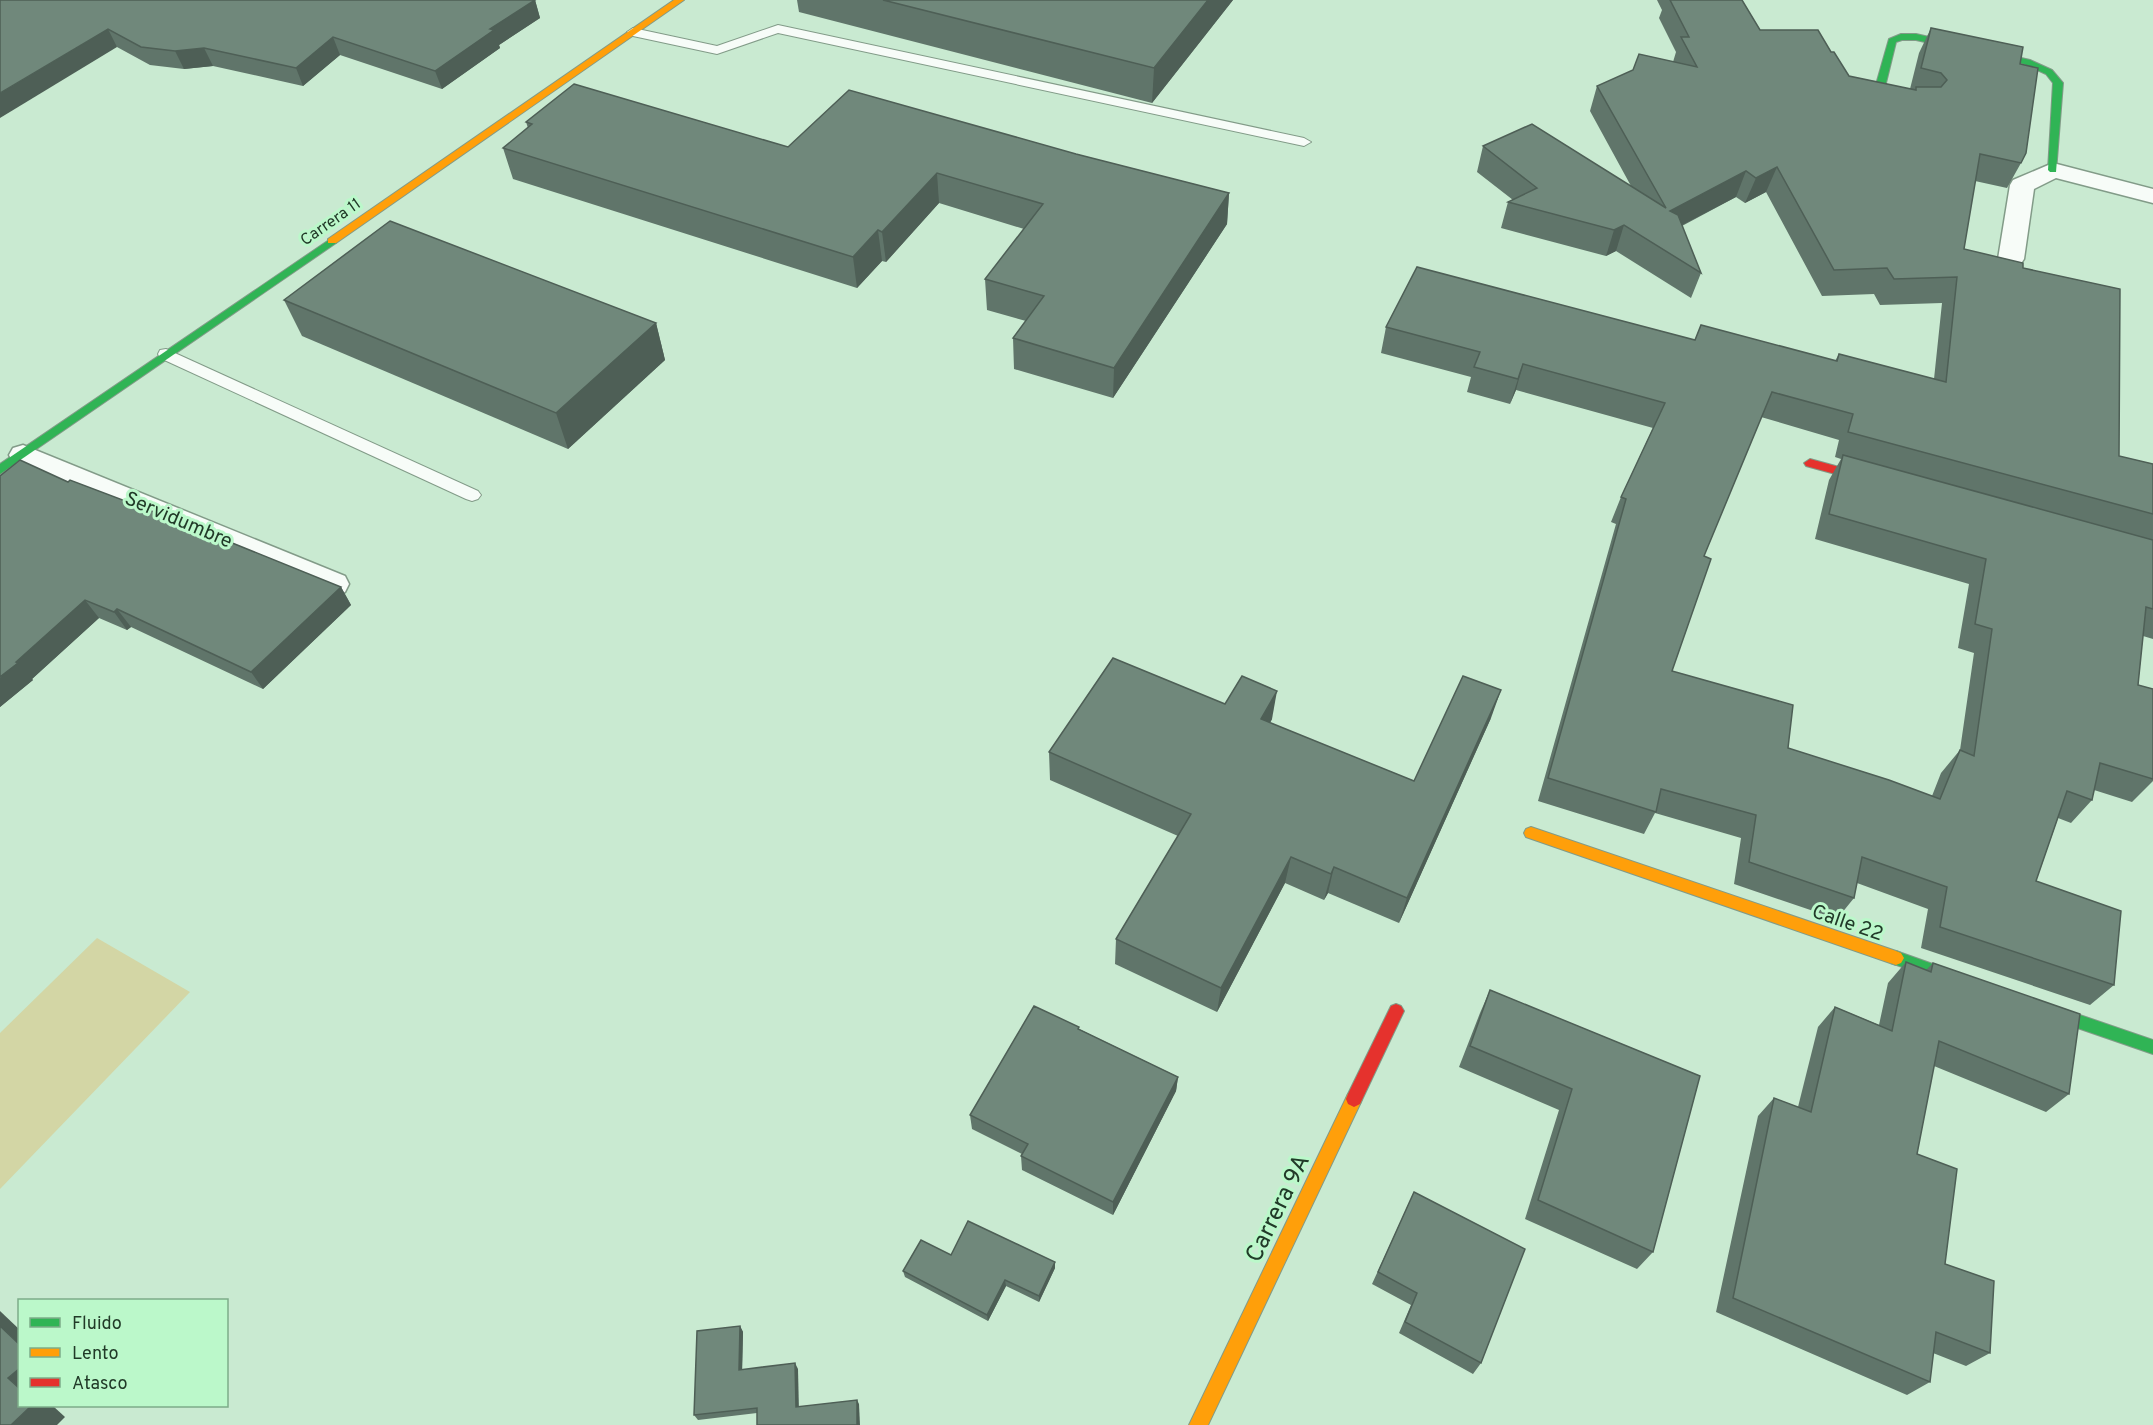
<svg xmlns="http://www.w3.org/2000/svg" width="2153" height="1425" font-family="Overpass,sans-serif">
<rect width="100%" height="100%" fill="#c9ead1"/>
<!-- green -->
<path fill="#d3d6a5" d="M97,938L190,992L0,1189V1033Z"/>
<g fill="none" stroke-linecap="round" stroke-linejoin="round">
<!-- lane casing -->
<g stroke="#829b88" stroke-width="2">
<g id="lane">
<path d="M778,25L1304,138L1311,142L1304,146L778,33L717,54L633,36L627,32L633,28L717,46Z"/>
<path d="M166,349L478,491L481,495L478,499L472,501L466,499L160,358L158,354L160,350Z"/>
</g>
</g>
<!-- street casing -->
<g stroke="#829b88" stroke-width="3">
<g id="street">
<path d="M2053,163L2153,189V203L2056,178L2034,189L2024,259L2020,265L2011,267L2002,265L1998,259L2010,185L2013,180Z"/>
<path d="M23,445L345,576L349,584L345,592L334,596L323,592L13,462L9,455L13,448Z"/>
</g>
</g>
<!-- fast casing -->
<g stroke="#829b88" stroke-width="2">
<g id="fast">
<path d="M1916,34L2030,60L2052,70L2063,83L2056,172H2050L2048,170L2053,83L2046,74L2024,64L1916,40H1902L1896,42L1885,87L1894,96L1920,104L1915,107L1888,100L1877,90L1875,88L1889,39L1901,34Z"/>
<path d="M332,238L337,241L336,243L0,474V464Z"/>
<path d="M1896,951L1975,979L1978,984L1975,989L1970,991L1891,963L1888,958L1891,953Z"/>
<path d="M2036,1000L2153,1040V1054L2031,1012L2028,1007L2031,1002Z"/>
</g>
</g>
<!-- slow casing -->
<g stroke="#829b88" stroke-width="2">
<g id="slow">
<path d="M674,0H684L336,243H328V239Z"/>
<path d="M1531,827L1896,951L1901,953L1904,958L1901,963L1896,965L1526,837L1524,833L1526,829Z"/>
<path d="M1354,1091L1360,1094L1362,1099L1360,1104L1208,1425H1189L1348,1094Z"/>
</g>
</g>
<!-- jam casing -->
<g stroke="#829b88" stroke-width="2">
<g id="jam">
<path d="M1810,459L1883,479L1885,482L1879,486L1806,466L1804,463Z"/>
<path d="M1396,1004L1401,1006L1404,1011L1360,1104L1354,1107L1348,1104L1346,1099L1348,1094L1391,1006Z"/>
</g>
</g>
<!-- lane -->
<use href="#lane" fill="#f7fcf8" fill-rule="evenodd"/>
<!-- street -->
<use href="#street" fill="#f7fcf8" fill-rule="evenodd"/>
<!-- fast -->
<use href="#fast" fill="#30b455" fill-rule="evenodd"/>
<!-- slow -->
<use href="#slow" fill="#ff9f0a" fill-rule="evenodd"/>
<!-- jam -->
<use href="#jam" fill="#e5322d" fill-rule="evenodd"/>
</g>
<!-- wall -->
<g fill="#60756a" fill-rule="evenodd">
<path d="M0,0H535L540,18L499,45L500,48L442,89L340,55L303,86L213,66L184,69L150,65L117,47Z"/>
<path d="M797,0H1233L1152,103L799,12Z"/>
<path d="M1657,0H1742L1760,30L1831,52L1849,76L1910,89L1919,53L1931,28L2020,64L2021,163L2007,188L1975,181L1964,249L2023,268L2119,456L2153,464V639L2143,636L2138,685L2153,689V781L2132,802L2094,790L2092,800L2071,823L2058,818L2036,881L2114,985L2090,1005L1921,948L1928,909L1857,883L1854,898L1837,919L1734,884L1741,838L1655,813L1644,834L1538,801L1616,524L1611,522L1621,497L1653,428L1516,390L1510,404L1467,392L1471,377L1381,353L1386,327L1695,340L1835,361L1839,354L1934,379L1942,303L1880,305L1874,294L1822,296L1766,192L1745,203L1736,197L1682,226L1701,273L1691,298L1616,251L1606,256L1501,228L1508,202L1513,200L1477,172L1483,146L1631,186L1590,111L1597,86L1673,62L1676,52L1659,18L1662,10ZM1761,417L1839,440L1835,457L1841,459L1829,480L1815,539L1969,584L1958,648L1974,653L1960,750L1941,773L1932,796L1788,748L1672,671L1704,556Z"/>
<path d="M526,122L788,147L1076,154L1229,193L1227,224L1113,398L1014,369L1013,338L1026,321L987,310L985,279L1024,229L939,203L886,262L882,261L857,288L513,179L503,148L528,128Z"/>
<path d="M284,300L656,323L665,360L568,449L302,336Z"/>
<path d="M0,476L68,482L341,587L351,605L263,689L131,627L127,630L99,618L32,679L33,680L0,707Z"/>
<path d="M1225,704L1272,719L1270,723L1414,781L1491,718L1399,923L1328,893L1324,900L1285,883L1217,1012L1115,964L1116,939L1178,836L1050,780L1049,752Z"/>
<path d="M1906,962L1926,970L1933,963L2069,1094L2046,1112L1934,1066L1917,1154L1945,1264L1990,1353L1966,1366L1933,1353L1930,1382L1907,1395L1716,1312L1758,1116L1774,1098L1798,1107L1818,1027L1835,1007L1879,1025L1888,983Z"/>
<path d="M1490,990L1700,1076L1653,1252L1637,1269L1525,1219L1559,1110L1459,1067L1480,1013Z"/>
<path d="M1079,1029L1178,1077L1176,1091L1113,1215L1022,1170L1021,1156L1022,1154L972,1129L970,1115Z"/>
<path d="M1414,1192L1481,1363L1473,1374L1399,1333L1411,1305L1372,1284Z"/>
<path d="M951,1255L1055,1268L1039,1302L1006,1286L988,1321L905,1277L903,1271Z"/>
<path d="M740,1326L743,1332L742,1369H798V1407L859,1404L757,1413L698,1420L694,1415Z"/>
</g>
<!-- shaded-wall -->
<g fill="#4e5f56">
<path d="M535,0L540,18L499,45L500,48L442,89L435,71L490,29Z"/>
<path d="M1208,0H1233L1152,103L1154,68Z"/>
<path d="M108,29L117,47L0,118V93Z"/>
<path d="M333,37L340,55L303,86L296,68Z"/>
<path d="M204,48L213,66L184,69L175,51Z"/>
<path d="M1777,167L1766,192L1745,203L1756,178Z"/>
<path d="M1746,171L1736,197L1661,236L1670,211Z"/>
<path d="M937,173L939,203L886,262L882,232Z"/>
<path d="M1229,193L1227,224L1113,398L1114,368Z"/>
<path d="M1624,225L1616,251L1606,256L1614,230Z"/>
<path d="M878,230L882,261L857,288L853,257Z"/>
<path d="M656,323L665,360L568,449L556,413Z"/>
<path d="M1523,364L1516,390L1510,404L1518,379Z"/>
<path d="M341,587L351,605L263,689L251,672Z"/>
<path d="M85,600L99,618L32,679L33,680L0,707V678L16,662Z"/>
<path d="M117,609L131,627L127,630L114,612Z"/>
<path d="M1501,690L1491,718L1399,923L1407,898Z"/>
<path d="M1277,691L1272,719L1257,747L1261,719Z"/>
<path d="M1291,857L1285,883L1217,1012L1221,988Z"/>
<path d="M1334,867L1328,893L1324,900L1331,874Z"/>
<path d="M1178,1077L1176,1091L1113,1215V1202Z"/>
<path d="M1055,1262V1268L1039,1302V1296Z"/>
<path d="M1005,1280L1006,1286L988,1321L987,1315Z"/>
<path d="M0,1311L20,1330V1345L0,1326Z"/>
<path d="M740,1326L743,1332L742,1375L739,1370Z"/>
<path d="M795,1363L798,1369L799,1412L796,1407Z"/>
<path d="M20,1368V1389L8,1378Z"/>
<path d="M857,1400L859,1404L860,1425H857Z"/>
<path d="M31,1406H53L65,1417L57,1425H11Z"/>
</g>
<!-- building -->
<g fill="#70887b" stroke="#4e5f56" stroke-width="1.5">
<path d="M0,0H535L490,29L494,30L435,71L333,37L296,68L204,48L175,51L141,47L108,29L0,93Z"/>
<path d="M883,0H1208L1154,68Z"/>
<path d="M1670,0H1742L1760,30H1818L1831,52H1834L1849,76L1916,90V87H1941L1947,80L1941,73L1921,68L1931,28L2023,47L2020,64L2038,68L2026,153L2021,163L1980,154L1964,249L2023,263V268L2120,289L2119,456L2153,464V514L1848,432L1853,414L1772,392L1704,556L1711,559L1672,671L1793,705L1788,748L1889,780L1940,799L1960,750L1974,756L1992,629L1975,624L1986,559L1829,514L1843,455L2153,540V609L2146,607L2138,685L2153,689V779L2100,763L2092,800L2067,791L2036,881L2121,911L2114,985L1940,927L1947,887L1862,857L1854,898L1749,862L1756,815L1661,789L1656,812L1548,778L1626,499L1621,497L1665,403L1523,364L1518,379L1474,367L1480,352L1386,327L1417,267L1695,340L1701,325L1837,361L1839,354L1946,382L1957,277L1894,279L1887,268L1834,270L1777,167L1756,178L1746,171L1670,211L1678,215L1701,273L1624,225L1614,230L1508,202L1537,188L1483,146L1532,124L1666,208L1597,86L1633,70L1639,54L1697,67L1681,37H1689Z"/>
<path d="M574,84L788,147L849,90L1076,154L1229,193L1114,368L1013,338L1044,296L985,279L1043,204L937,173L882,232L878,230L853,257L503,148L532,124L526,122Z"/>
<path d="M390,221L656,323L556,413L284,300Z"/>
<path d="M20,460L68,482L70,480L178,521L341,587L251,672L117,609L114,612L85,600L16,662L18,663L0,677V476Z"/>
<path d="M1113,658L1225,704L1242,676L1277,691L1261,719L1414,781L1463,676L1501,690L1407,898L1334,867L1331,874L1291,857L1221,988L1116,939L1191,814L1049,752Z"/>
<path d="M1906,962L1931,972L1933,963L2080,1014L2069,1094L1939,1041L1917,1154L1957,1169L1945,1264L1994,1281L1990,1353L1936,1332L1930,1382L1733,1298L1774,1098L1811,1112L1835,1007L1892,1031Z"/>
<path d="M1490,990L1700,1076L1653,1252L1538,1200L1572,1089L1470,1046Z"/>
<path d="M1034,1006L1079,1027L1078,1029L1178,1077L1113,1202L1021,1156L1028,1144L970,1115Z"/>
<path d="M1414,1192L1525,1249L1481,1363L1405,1322L1417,1293L1378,1272Z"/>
<path d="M968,1221L1055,1262L1039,1296L1005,1280L987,1315L903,1271L921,1240L951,1255Z"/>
<path d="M0,1326L20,1345V1368L8,1378L20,1389V1406H31L11,1425H0Z"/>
<path d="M740,1326L739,1370L795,1363L796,1407L857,1400V1425H757V1408L694,1415L697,1331Z"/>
</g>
<g text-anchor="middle" stroke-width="6" stroke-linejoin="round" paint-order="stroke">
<!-- far-street labels -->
<g font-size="16" fill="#213a28" stroke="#bbf8ca">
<text transform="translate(330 221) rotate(-35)" y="6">Carrera 11</text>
</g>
<!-- street labels -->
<g font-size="20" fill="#213a28" stroke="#bbf8ca">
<text transform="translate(179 519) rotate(23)" y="7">Servidumbre</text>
<text transform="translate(1848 922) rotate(19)" y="7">Calle 22</text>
</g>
<!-- near-street labels -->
<g font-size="24" fill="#213a28" stroke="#bbf8ca">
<text transform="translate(1277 1208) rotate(-64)" y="8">Carrera 9A</text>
</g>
</g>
<!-- legend -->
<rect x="18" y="1299" width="210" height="108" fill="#bbf8ca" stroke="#7dac89" stroke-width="1.5"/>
<rect x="30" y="1318" width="30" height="9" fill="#30b455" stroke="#7dac89" stroke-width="1.5"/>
<text x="72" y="1329" font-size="18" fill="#213a28">Fluido</text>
<rect x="30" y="1348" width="30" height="9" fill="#ff9f0a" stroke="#7dac89" stroke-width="1.5"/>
<text x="72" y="1359" font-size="18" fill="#213a28">Lento</text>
<rect x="30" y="1378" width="30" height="9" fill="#e5322d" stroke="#7dac89" stroke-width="1.5"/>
<text x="72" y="1389" font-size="18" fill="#213a28">Atasco</text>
</svg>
